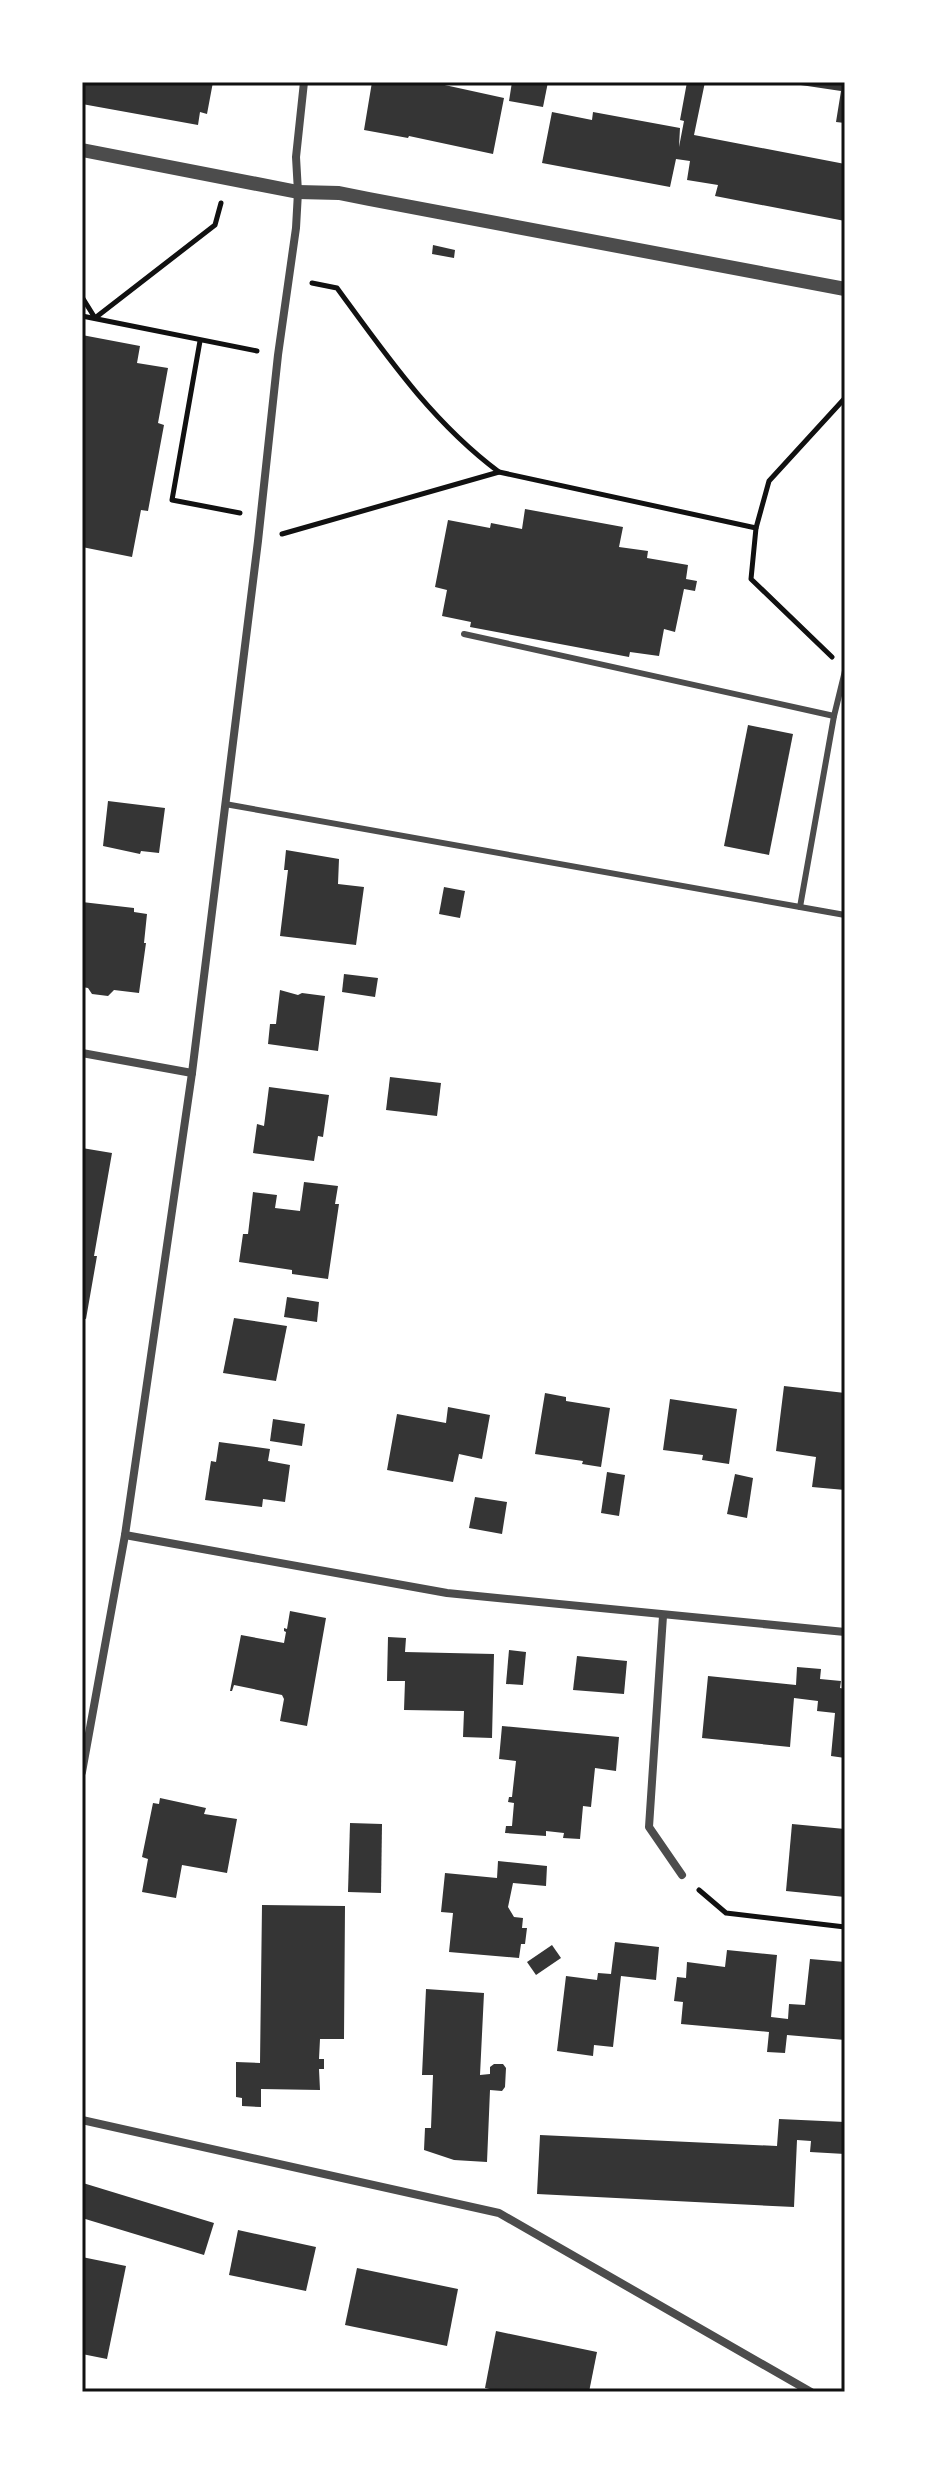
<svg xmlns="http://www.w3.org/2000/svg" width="927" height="2474" font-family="'Source Sans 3',sans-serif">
<rect width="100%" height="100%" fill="#fff"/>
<!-- building -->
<g fill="#353535">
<path d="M82,82H213L207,114L200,112L198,125L82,104Z"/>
<path d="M372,82H431L504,98L493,154L409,136L408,138L364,130Z"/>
<path d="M512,82H548L543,107L509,101Z"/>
<path d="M687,82H705L694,135L845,164V221L715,196L718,185L687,180L690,161L676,159L670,187L542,163L552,112L592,120L593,112L680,128L679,147L684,121L680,120Z"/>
<path d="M794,82H845V123L836,122L841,91L794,84Z"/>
<path d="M433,245L455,250L454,258L432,254Z"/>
<path d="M82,335L140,346L137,363L168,368L158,423L164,425L148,511L141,510L132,557L82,547Z"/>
<path d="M525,509L623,527L619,547L648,551L647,558L688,565L686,579L697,581L695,591L684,589L675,632L664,629L659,656L630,652L629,657L470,627L471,622L442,616L447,590L435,587L448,520L490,528L491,523L522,529Z"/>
<path d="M748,725L793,734L769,855L724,846Z"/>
<path d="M108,801L165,808L159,853L141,851L140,854L103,846Z"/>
<path d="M286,850L339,859L338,884L364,887L356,945L280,936L288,870H284Z"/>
<path d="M444,887L465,891L460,918L439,914Z"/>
<path d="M82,902L134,908V912L147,914L144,943H146L139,993L114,990L108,996L92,994L88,988L82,987Z"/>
<path d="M344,974L378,978L375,997L342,992Z"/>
<path d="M280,990L298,995L302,993L325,996L318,1051L268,1044L270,1024H276Z"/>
<path d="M390,1077L441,1083L437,1116L386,1110Z"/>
<path d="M269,1087L329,1095L323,1137L318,1136L314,1161L253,1153L257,1124L264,1126Z"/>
<path d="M82,1148L112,1153L94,1256H97L86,1319L82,1318Z"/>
<path d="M304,1182L338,1186L335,1204H339L328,1279L292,1274V1270L239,1262L243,1234H248L253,1192L277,1195L275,1208L300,1211Z"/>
<path d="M287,1297L319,1302L317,1322L284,1317Z"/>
<path d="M234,1318L287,1326L276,1381L223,1373Z"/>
<path d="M784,1386L845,1393V1490L812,1487L816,1457L776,1451Z"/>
<path d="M545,1393L566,1397V1401L610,1408L601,1467L582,1464L583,1461L535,1454Z"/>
<path d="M670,1399L737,1409L729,1464L702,1460L703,1455L663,1450Z"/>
<path d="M448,1407L490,1415L482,1459L459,1454L453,1482L387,1470L397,1414L446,1423Z"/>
<path d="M273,1419L305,1424L302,1446L270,1441Z"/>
<path d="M219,1442L270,1449L268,1461L290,1465L285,1502L263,1499L262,1507L205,1500L211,1461L216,1462Z"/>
<path d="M607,1472L625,1475L619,1516L601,1513Z"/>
<path d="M735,1474L753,1478L747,1518L727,1514Z"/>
<path d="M475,1497L507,1502L502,1534L469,1528Z"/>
<path d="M290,1611L326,1618L307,1726L280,1721L284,1699L282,1695L234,1685L232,1691H230L241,1635L284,1643L286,1632L284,1631V1628L287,1629Z"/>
<path d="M388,1637L406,1638L405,1652L494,1654L492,1738L463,1737L464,1711L404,1710L405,1681H387Z"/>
<path d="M509,1650L526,1652L523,1685L506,1684Z"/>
<path d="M577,1656L627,1661L624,1694L573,1690Z"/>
<path d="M797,1667L821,1669L820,1679L841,1681L840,1688L845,1689V1758L831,1756L835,1713L817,1711L818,1701L794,1698L790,1747L702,1738L708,1676L796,1685Z"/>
<path d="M502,1726L619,1737L616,1771L595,1768L591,1807L583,1806L580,1839L563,1838L564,1833L546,1831V1836L505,1833L506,1826H512L514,1803L508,1802L509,1797H512L516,1761L499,1759Z"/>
<path d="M160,1798L206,1808L204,1814L237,1819L227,1873L182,1865L176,1898L142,1892L148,1859L142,1857L153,1803L159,1804Z"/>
<path d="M350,1823L382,1824L381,1893L348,1892Z"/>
<path d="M792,1824L845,1829V1897L786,1891Z"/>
<path d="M498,1861L547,1866L546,1886L513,1883L508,1907L514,1917L523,1918L522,1928H527L525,1944H521L519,1958L449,1952L453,1913L441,1912L445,1873L497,1878Z"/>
<path d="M262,1905L345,1906L344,2039H320L319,2059H324V2069H319L320,2090L261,2089V2107L242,2106V2098L236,2097V2062L260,2063Z"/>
<path d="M615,1942L659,1947L656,1980L621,1976L613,2047L594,2045L593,2056L557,2051L566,1976L597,1980L598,1973L611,1974Z"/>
<path d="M552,1945L561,1958L536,1975L527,1962Z"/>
<path d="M727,1950L777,1955L771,2017L788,2019L789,2004L805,2005L810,1959L845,1962V2040L787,2035L785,2053L767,2052L769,2032L681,2024L683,2002L674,2001L677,1977L686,1978L687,1962L725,1967Z"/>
<path d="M426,1989L484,1993L480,2075L490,2074V2067L494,2064H503L506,2068L505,2087L502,2091L490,2090L487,2162L454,2160L424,2150L425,2128H431L433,2075H422Z"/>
<path d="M779,2119L845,2122V2154L810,2152L811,2141L797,2140L794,2207L537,2194L540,2135L777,2146Z"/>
<path d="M83,2183L214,2223L204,2255L82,2218Z"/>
<path d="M238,2230L316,2247L306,2291L229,2275Z"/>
<path d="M82,2257L126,2266L107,2359L82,2354Z"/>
<path d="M357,2268L458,2289L447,2346L345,2325Z"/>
<path d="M496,2331L597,2352L589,2392H503L485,2388Z"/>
</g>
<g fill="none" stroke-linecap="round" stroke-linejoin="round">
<!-- path -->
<g stroke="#111" stroke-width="5">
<path d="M82,297L95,318L215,225L221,203"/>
<path d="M82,316L257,351"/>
<path d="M200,341L172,500L240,513"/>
<path d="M499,472L756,528L769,481L845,398"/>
<path d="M756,528L751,579L832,657"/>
<path d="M282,534L499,472C432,422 386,355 337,288L312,283"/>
<path d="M699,1890L726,1913L845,1927"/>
</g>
<!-- service -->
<g stroke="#4c4c4c" stroke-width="6">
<path d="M464,634L834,716"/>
<path d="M225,804L800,907L834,716L845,671"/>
<path d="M800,907L845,915"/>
</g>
<!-- minor -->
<g stroke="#4c4c4c" stroke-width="8">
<path d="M82,1053L192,1073"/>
<path d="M125,1535L447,1593L845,1632"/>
<path d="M663,1616L649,1827L682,1875"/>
<path d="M82,1772L125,1535L192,1073L258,541L278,355L296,228L298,192L296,157L304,82"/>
<path d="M82,2120L499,2213L811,2392"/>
</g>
<!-- tertiary -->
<path stroke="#4c4c4c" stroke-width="14" d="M82,150L298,192L339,193L369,199L845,289"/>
</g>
<!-- border -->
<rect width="927" height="2474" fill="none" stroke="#ffffff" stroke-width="168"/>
<rect x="84" y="84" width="759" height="2306" fill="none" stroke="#111" stroke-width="3"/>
</svg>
